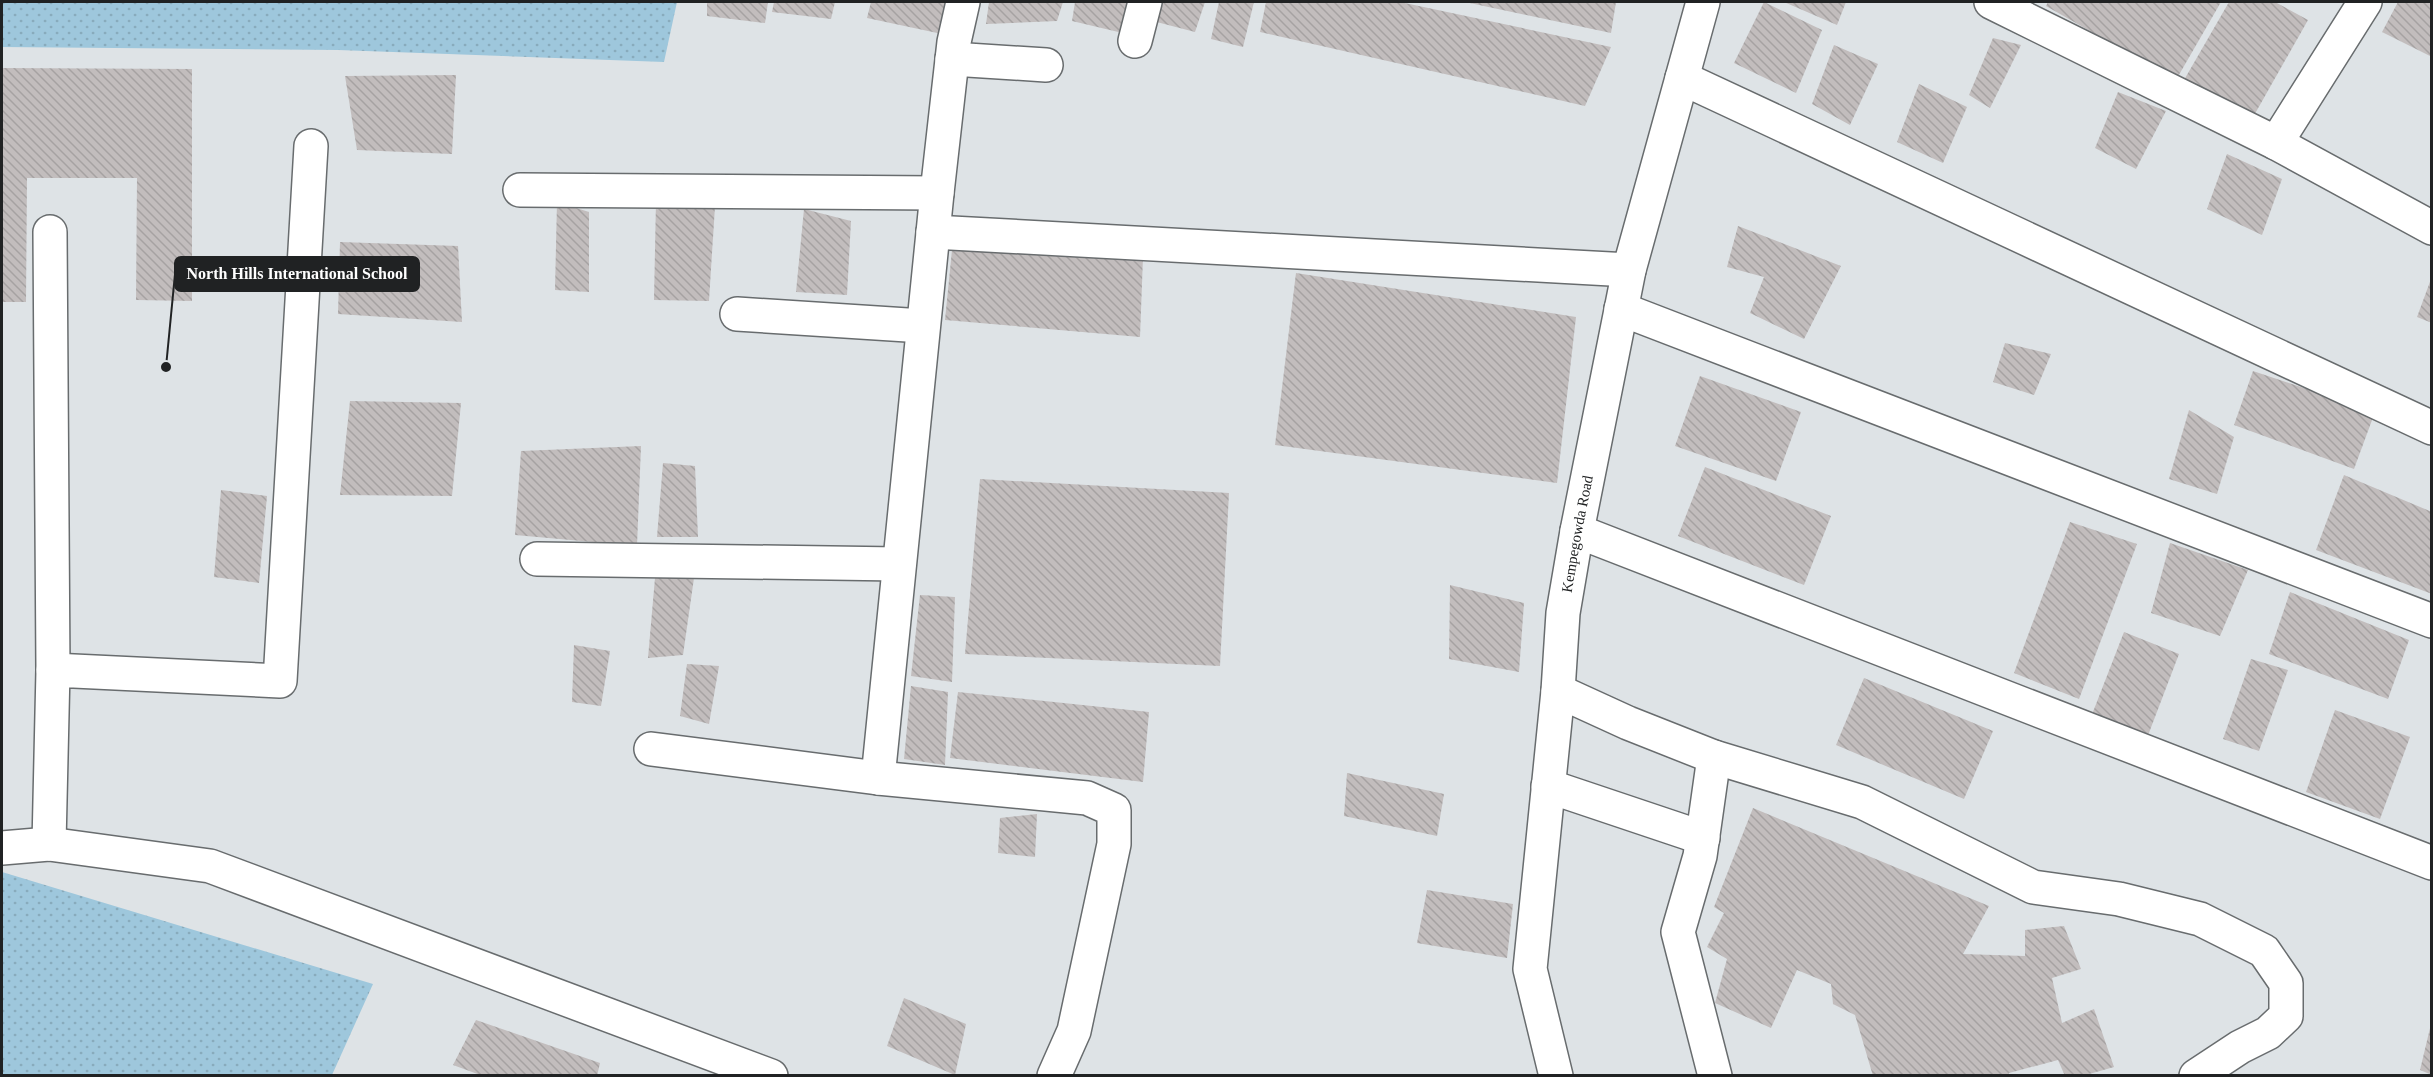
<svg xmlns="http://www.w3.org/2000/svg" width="2433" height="1077" font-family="'Times New Roman',serif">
<defs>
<pattern id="grass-dots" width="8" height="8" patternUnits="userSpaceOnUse" patternTransform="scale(1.5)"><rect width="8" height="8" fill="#9ec7dc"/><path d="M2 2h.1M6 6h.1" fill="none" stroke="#88abbc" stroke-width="1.8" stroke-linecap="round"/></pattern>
<pattern id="building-back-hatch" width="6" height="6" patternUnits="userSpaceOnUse" patternTransform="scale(1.5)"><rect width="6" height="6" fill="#c2bdbd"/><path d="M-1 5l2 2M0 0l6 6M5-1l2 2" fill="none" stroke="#a6a2a2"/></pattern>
</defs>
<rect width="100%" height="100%" fill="#dee3e6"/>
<!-- grass -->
<g fill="url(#grass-dots)">
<path d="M2,2H677L664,62L338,50L2,47Z"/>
<path d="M2,872L373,984L332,1075H2Z"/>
</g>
<!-- building -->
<g fill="url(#building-back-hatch)">
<path d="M707,2H768L765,23L707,16Z"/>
<path d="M774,2H835L831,19L772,12Z"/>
<path d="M871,2H946L942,34L867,18Z"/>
<path d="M989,2H1063L1057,21L986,24Z"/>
<path d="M1075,2H1137L1131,35L1072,21Z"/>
<path d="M1153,2H1205L1195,32L1149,20Z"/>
<path d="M1219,2H1254L1243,47L1211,39Z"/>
<path d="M1266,2H1400L1611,47L1585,106L1260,32Z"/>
<path d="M1465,2H1616L1611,33Z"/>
<path d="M1764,2L1822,30L1796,93L1734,63Z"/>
<path d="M1784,2H1846L1837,25Z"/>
<path d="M2048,2H2221L2176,80L2046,6Z"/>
<path d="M2229,2H2275L2308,20L2252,119L2184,80Z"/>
<path d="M2398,2H2432V57L2382,32Z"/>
<path d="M1993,38L2021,45L1990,108L1969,95Z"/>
<path d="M1834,45L1878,64L1850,125L1812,104Z"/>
<path d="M2,68L192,69V301L136,300L137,178H27L26,302H2Z"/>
<path d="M456,75L452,154L357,150L345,76Z"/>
<path d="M1919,84L1967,107L1943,163L1897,142Z"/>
<path d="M2118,92L2166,111L2136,169L2095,148Z"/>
<path d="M2227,154L2282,179L2262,235L2207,209Z"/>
<path d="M656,201L715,206L709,301L654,300Z"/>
<path d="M557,202L589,212V292L555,290Z"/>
<path d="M804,209L851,221L847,295L796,292Z"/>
<path d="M1738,226L1841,266L1804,339L1750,313L1764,277L1727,267Z"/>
<path d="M953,240L1143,257L1140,337L945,320Z"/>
<path d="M340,242L458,246L462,322L338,314Z"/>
<path d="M1296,273L1576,317L1557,483L1275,445Z"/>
<path d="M2431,279H2432V323L2417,317Z"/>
<path d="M2005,343L2051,354L2034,395L1993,382Z"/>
<path d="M2253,371L2375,412L2354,469L2234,425Z"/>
<path d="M1700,376L1801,412L1776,481L1675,446Z"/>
<path d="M350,401L461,403L452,496L340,495Z"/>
<path d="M2189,410L2234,437L2217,494L2169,479Z"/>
<path d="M641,446L637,546L515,535L521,451Z"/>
<path d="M663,463L695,466L698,537H657Z"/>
<path d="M1705,467L1831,516L1804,585L1678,536Z"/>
<path d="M2344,475L2432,512V594L2316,550Z"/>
<path d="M980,479L1229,493L1220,666L965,654Z"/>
<path d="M221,490L267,496L259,583L214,577Z"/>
<path d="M2070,522L2137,544L2079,699L2014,673Z"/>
<path d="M2170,543L2248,570L2220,636L2151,613Z"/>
<path d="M655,578H694L683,655L648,658Z"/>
<path d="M1450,585L1524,603L1519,672L1449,659Z"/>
<path d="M2290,592L2409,640L2388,699L2269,654Z"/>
<path d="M920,595L955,597L952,682L911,676Z"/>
<path d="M2124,632L2179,654L2147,738L2091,717Z"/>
<path d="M574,645L610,651L601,706L572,702Z"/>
<path d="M2251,659L2288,670L2259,751L2223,739Z"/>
<path d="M687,664L719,666L709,724L680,716Z"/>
<path d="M1864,678L1993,731L1964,799L1836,745Z"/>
<path d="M911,686L948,692L945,765L904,759Z"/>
<path d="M958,692L1149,712L1143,782L950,758Z"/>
<path d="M2335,710L2410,737L2380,819L2306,792Z"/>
<path d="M1347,773L1444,794L1437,836L1344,816Z"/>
<path d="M1753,808L1989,906L1963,954L2025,956V930L2064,926L2081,969L2052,978L2062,1023L2094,1009L2114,1067L2082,1076H2065L2058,1060L2009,1073L2008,1076H1873L1855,1015L1833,1004L1831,984L1797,970L1771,1028L1715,1003L1727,959L1707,947L1724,913L1714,907Z"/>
<path d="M1037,814L1035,857L998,853L1000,818Z"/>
<path d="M1427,890L1513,904L1507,958L1417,943Z"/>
<path d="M904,998L966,1024L955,1075L887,1046Z"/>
<path d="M476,1020L600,1063L597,1076H483L453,1065Z"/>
<path d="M2431,1024H2432V1075L2420,1070Z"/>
</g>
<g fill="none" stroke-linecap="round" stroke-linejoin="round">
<!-- minor casing -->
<g stroke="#686c6e" stroke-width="36">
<g id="minor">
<path d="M1991,2L2276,143L2432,228"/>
<path d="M1135,41L1145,2"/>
<path d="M952,59L1046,65"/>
<path d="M1682,78L2432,428"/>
<path d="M2276,143L2365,2"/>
<path d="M520,190L937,193"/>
<path d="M50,232L53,670"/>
<path d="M933,232L1629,270"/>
<path d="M1621,309L2432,621"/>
<path d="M737,314L923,326"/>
<path d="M1577,531L2432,863"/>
<path d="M537,559L899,564"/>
<path d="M1558,691L1628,723L1714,757L1862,802L2033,887L2119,899L2200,919L2264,951L2286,983V1016L2268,1033L2240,1047L2196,1076"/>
<path d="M651,749L878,778L1087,798L1114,810V844L1074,1031L1054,1076"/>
<path d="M1714,757L1700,856L1678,932L1715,1076"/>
<path d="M878,778L937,193L954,42L963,2"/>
<path d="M1548,786L1703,838"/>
<path d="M49,844L53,670L280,681L311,146"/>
<path d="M2,848L49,844L210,866L771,1076"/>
<path id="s1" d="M1556,1076L1530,969L1558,691L1563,613L1577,531L1629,270L1703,2"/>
</g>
</g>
<!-- minor -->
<use href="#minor" stroke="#fff" stroke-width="33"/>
</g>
<g text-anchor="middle" stroke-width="4.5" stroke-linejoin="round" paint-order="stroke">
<!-- street labels -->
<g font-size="15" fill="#202223" stroke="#dee3e6">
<text dy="5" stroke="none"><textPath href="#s1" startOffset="548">Kempegowda Road</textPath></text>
</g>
</g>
<!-- callouts -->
<path fill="none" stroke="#202223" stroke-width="2" d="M166 367L175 274"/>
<circle fill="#202223" stroke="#dee3e6" stroke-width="2" cx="166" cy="367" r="6"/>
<rect fill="#202223" stroke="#202223" stroke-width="2" x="175" y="257" width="244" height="34" rx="6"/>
<g font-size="16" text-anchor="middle" font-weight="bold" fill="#fff">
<text x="297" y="279">North Hills International School</text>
</g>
<!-- border -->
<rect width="2433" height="1077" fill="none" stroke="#202223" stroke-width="6"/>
</svg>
